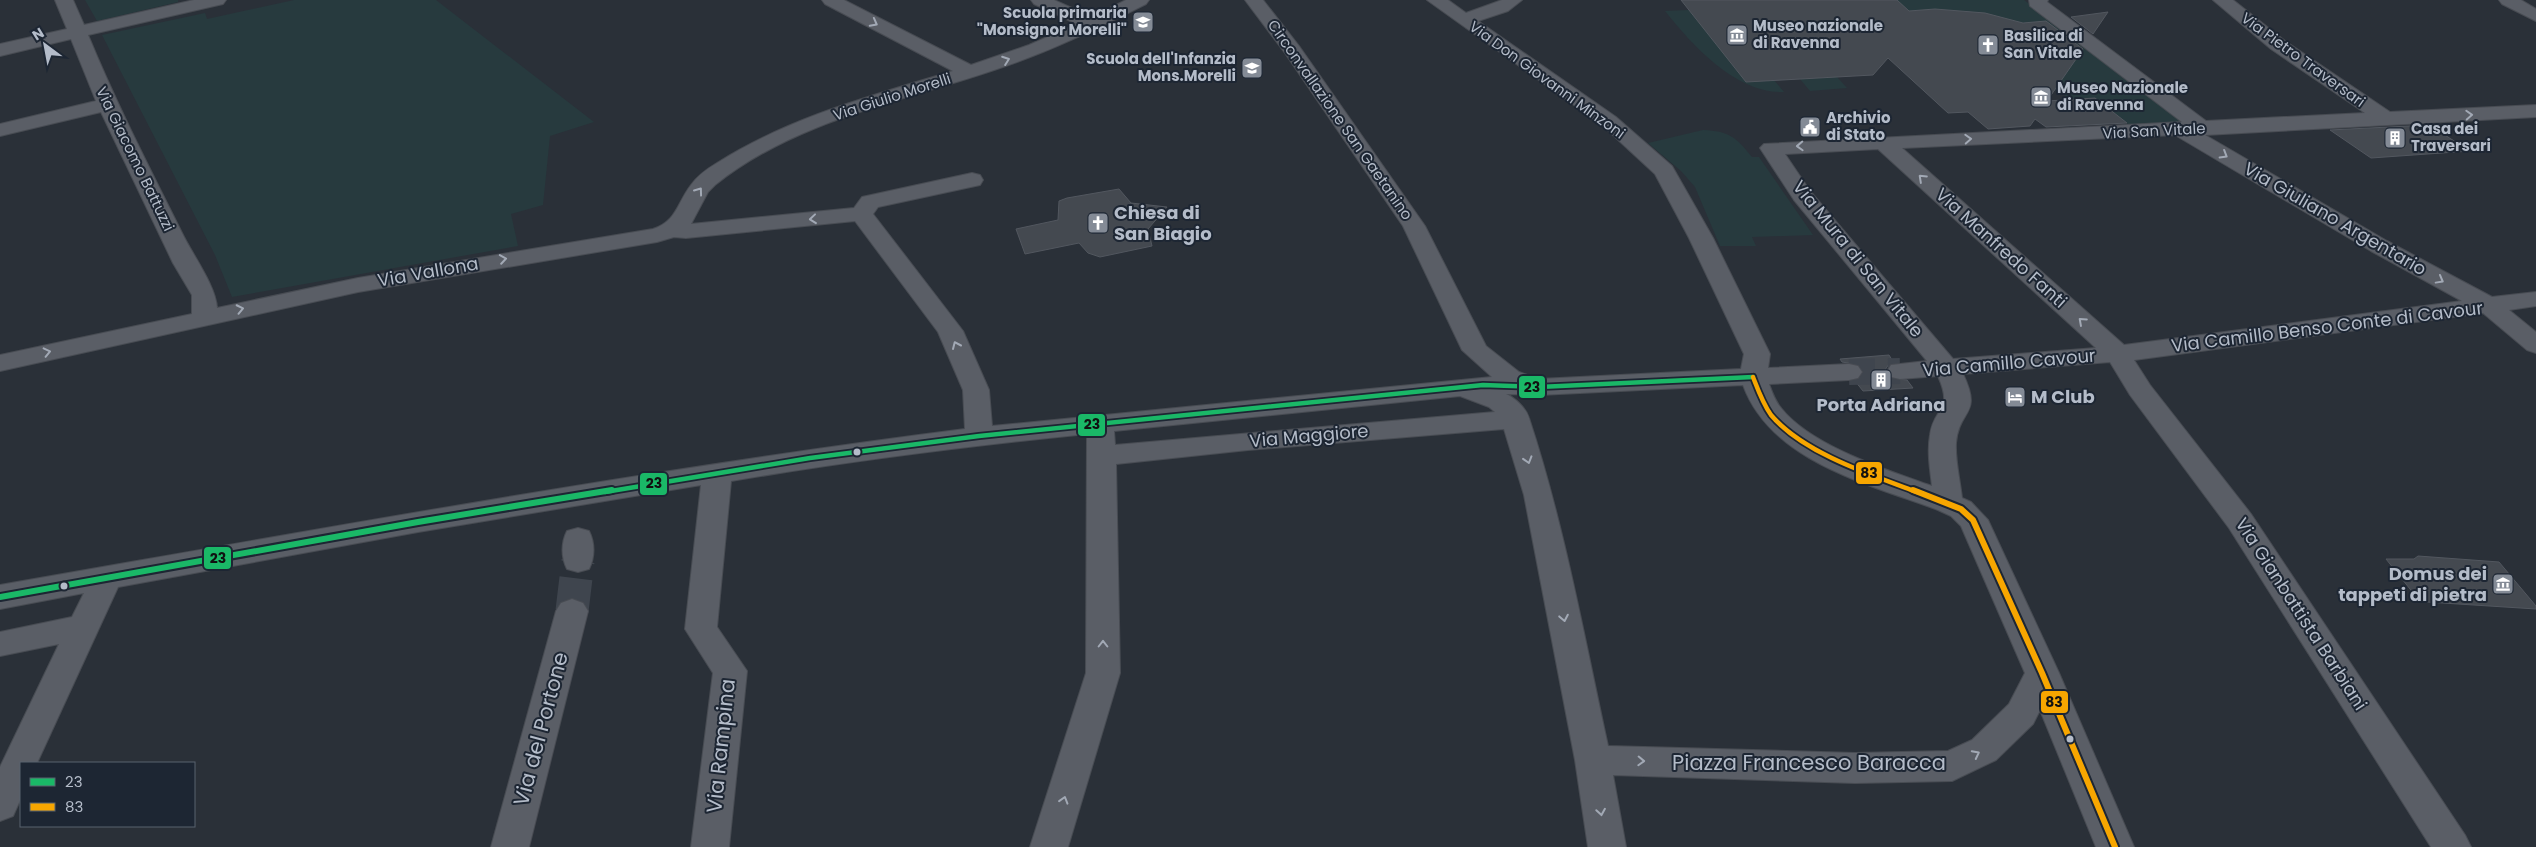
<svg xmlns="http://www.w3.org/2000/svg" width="2536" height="847" font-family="Poppins,sans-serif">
<rect width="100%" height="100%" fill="#2a3038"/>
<!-- green -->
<g fill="#273a3e">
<path d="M85,0H178V2L97,21Z"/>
<path d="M294,0H436L594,122L550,136L543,205L511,214L518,246L232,297L215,255L102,35L205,13L207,19Z"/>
<path d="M1897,0H2024L2185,122L2129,125L2095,98L2070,100L2058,90L2028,93L2033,23L1906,22Z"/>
<path d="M1689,10L1774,80L1784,92C1736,94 1693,46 1665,11Z"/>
<path d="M1837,77L1847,88L1810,91L1800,79Z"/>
<path d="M1703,130C1729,131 1736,137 1752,157H1759L1813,235L1752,237L1756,246H1720L1695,187L1681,171L1648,143Z"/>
</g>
<!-- building -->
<g fill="#444950" stroke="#52575f">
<path d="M1681,0H1897L1909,11L1935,9L1985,13L2023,23L2046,21L2083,49L2047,101L2095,98L2127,123L2046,127L2035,119L2030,126L1988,129L1968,112L1948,113L1888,58L1873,75L1746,82Z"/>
<path d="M2108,12L2093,34L2071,17Z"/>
<path d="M2429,125L2470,151L2371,158L2330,130Z"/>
<path d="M1119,189L1131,203L1167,207L1148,229L1152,246L1100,257L1088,253L1079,243L1025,254L1016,229L1058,220L1059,201L1067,198Z"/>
<path d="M1889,355L1894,363L1889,364L1885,370L1889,378L1907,380L1913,388L1863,391L1855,381L1860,379L1864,373L1860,365L1842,362L1840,359Z"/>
<path d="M2418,556L2499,562L2536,606V609L2427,602L2425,599H2418L2386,559H2414Z"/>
</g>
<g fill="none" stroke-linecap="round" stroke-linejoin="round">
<!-- minor-tunnel-far1 -->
<path stroke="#3f454e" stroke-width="26" stroke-dasharray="26 13" stroke-linecap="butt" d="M1849,372L1900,371"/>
<!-- minor-tunnel -->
<path stroke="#3f454e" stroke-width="33" stroke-dasharray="33 16" stroke-linecap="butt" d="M572,611L578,561"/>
<!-- minor casing -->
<g stroke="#484c53" stroke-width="2">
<g id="minor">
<path d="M55,0H73L84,25L194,0H226L223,4L88,35C116,103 149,167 182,233C192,254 216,286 217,308L358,278L653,229C677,221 677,203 691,185C698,175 707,169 717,163C790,117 871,96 953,71L825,4L822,0H844L971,65L1029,45L1077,24L1034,4L1031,0H1054L1092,17L1126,0H1149L1146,4C1098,28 1049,52 997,69C901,102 796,120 715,185L708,192L691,224L854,208L862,197L972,173L980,175L983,180L980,185L878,207L873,214L963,331L989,390L992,426L1492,377L1462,350L1403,226L1285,53L1245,0H1263L1299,46L1425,226L1486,346L1519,372L1539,379L1741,369L1744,354L1689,238L1655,174L1602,125L1427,0H1448L1466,13L1502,0H1522L1508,11L1478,21L1616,117L1672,166L1713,238L1770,354L1768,368L1849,364L1858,366L1862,372L1858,378L1849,380L1769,384C1772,392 1775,401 1781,408C1811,446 1887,470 1932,486C1930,469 1927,452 1930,435C1934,406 1954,412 1938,376L1900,379L1891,377L1887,371L1891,365L1927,361L1794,200L1760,148L1764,144L2182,122L2030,6L2029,0H2048L2047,2L2206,121L2365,113L2271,49L2213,0H2233L2285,41L2390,112L2536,105V117L2205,135L2387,241L2492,297L2536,292V306L2509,310L2536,332V353L2527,350L2483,313L2134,360L2150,385L2251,514L2465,835L2471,847H2431L2229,528L2130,395L2110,362L1963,374C1983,416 1959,408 1956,443C1955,460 1960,480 1962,498L1971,502L1988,520L2059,673L2134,847H2096L2040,710L2033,724L1996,760L1952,781L1855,783L1613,775L1626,847H1588L1575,760L1524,495L1504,429L1248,450L1116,464L1120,673L1068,847H1030L1086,673L1087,434C968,446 849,461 731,481L717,627L747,671L729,847H691L713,673L685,629L701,485L418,532L118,587L37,763H21V798L13,816L0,821V767L59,644L0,656V632L72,617L84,593L0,609V585C321,529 642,470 965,429L963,390L938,332L855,221L686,238L674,237L657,242L358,292L0,371V355L192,314V295L173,263L101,112L0,136V124L96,101L71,39L0,56V44L67,29ZM2175,135L2371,251L2462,301L2124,345L1902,148ZM1878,149L2096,348L1953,359L1810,191L1785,154ZM1743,385C1771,462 1869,484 1938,510L1951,516L1961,526L2025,673L2009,704L1972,740L1948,751L1855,753L1608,746C1584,636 1564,524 1529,418C1526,408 1515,398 1506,394L1539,395ZM1460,396L1489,407L1495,412L1115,445L1114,431Z"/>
<path d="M2499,0H2521L2536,9V21L2502,4Z"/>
<path d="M578,528L589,531C595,543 595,557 589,569L578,572L567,569C561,557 561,543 567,531Z"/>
<path d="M572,599L583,603L588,611L529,847H491L556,611L561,603Z"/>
</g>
</g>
<!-- minor -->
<use href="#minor" fill="#5a5e66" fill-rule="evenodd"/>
<!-- bus-1-far1 casing -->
<g stroke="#1d2633" stroke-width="8">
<path id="bus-1-far1" d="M605,492L810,458L979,436L1483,385L1539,387L1753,377"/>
</g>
<!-- bus-1 casing -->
<g stroke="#1d2633" stroke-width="10">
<path id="bus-1" d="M0,597L418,522L612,490"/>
</g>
<!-- bus-2-far1 casing -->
<g stroke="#1d2633" stroke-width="8">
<path id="bus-2-far1" d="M1753,377C1758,390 1763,404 1771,415C1803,453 1871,475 1917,492"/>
</g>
<!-- bus-2 casing -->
<g stroke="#1d2633" stroke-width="10">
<path id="bus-2" d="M1913,490L1961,509L1973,520L2042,673L2115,847"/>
</g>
<!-- bus-1-far1 -->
<use href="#bus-1-far1" stroke="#1ab867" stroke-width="4.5"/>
<!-- bus-1 -->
<use href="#bus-1" stroke="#1ab867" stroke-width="6"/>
<!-- bus-2-far1 -->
<use href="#bus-2-far1" stroke="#f7a600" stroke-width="4.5"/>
<!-- bus-2 -->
<use href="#bus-2" stroke="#f7a600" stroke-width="6"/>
</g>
<!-- one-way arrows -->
<defs><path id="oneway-chevron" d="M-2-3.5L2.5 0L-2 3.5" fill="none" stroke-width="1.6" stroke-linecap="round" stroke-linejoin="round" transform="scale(1.25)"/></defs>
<g stroke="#a2a9b5">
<use href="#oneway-chevron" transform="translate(874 23) rotate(28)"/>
<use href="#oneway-chevron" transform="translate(1006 60) rotate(-20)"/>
<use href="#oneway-chevron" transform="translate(2469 115) rotate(-3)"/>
<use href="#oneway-chevron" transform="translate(1968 139) rotate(-3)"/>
<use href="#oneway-chevron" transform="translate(1800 146) rotate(178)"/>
<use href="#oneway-chevron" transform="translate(2224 155) rotate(31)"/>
<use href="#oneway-chevron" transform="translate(1922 178) rotate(-137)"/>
<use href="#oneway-chevron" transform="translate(699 191) rotate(-54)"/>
<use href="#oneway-chevron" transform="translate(813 219) rotate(174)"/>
<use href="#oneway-chevron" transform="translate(503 259) rotate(-9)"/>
<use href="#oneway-chevron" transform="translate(2440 280) rotate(29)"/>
<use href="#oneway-chevron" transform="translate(240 309) rotate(-12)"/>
<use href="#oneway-chevron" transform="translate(2082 321) rotate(-138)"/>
<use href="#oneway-chevron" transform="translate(956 345) rotate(-114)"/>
<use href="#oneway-chevron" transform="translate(47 352) rotate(-13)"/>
<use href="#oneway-chevron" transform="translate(1528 460) rotate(73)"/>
<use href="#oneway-chevron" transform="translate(1564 618) rotate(79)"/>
<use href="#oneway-chevron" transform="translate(1103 644) rotate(-90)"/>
<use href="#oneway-chevron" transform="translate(1976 754) rotate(-27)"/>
<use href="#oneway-chevron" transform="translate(1641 761) rotate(2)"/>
<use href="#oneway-chevron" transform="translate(1064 800) rotate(-73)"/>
<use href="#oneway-chevron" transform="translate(1601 812) rotate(81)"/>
</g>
<!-- icons -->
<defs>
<g id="school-square" transform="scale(1.125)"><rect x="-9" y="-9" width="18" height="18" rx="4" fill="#848b96" stroke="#1d2633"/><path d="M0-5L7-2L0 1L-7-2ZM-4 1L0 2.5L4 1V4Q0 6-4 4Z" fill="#fff"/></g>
<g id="museum-square" transform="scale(1.125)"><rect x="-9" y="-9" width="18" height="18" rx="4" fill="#848b96" stroke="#1d2633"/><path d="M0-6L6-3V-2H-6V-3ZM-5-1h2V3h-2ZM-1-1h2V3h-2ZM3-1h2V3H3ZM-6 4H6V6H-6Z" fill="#fff"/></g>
<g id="church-square" transform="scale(1.125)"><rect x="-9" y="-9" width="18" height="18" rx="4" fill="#848b96" stroke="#1d2633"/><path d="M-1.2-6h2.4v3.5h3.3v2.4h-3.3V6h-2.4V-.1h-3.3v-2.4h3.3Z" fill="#fff"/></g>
<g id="civic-square" transform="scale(1.125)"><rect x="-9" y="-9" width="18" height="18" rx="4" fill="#848b96" stroke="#1d2633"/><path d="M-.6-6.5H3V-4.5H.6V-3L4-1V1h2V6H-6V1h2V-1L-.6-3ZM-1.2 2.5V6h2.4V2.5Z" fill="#fff"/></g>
<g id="building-square" transform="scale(1.125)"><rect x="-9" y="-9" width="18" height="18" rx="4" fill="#848b96" stroke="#1d2633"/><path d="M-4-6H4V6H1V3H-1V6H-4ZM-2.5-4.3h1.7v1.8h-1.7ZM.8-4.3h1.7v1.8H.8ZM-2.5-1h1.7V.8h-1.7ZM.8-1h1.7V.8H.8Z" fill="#fff"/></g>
<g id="hotel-square" transform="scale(1.125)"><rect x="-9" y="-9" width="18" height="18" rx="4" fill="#848b96" stroke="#1d2633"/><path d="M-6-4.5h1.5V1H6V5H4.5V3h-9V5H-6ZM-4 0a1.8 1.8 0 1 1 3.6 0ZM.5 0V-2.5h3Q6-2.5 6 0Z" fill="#fff"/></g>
</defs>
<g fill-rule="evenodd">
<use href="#school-square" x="1143" y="22"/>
<use href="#museum-square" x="1737" y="35"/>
<use href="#church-square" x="1988" y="45"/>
<use href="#school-square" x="1252" y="68"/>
<use href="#museum-square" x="2041" y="97"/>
<use href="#civic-square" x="1810" y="127"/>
<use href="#building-square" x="2395" y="138"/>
<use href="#church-square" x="1098" y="223"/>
<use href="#building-square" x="1881" y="380"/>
<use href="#hotel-square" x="2015" y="397"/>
<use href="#museum-square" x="2503" y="584"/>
</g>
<!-- markers -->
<g fill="#b4bcc9" stroke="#1d2633" stroke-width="2">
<circle cx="857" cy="452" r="4.5"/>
<circle cx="64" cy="586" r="4.5"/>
<circle cx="2070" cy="739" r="4.5"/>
</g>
<g text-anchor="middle" stroke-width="4" stroke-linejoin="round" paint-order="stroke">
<!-- far-poi labels -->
<g font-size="15" font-weight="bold" fill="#b4bcc9" stroke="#1d2633" text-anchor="start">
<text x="1127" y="18" text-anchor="end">Scuola primaria<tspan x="1127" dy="17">"Monsignor Morelli"</tspan></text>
<text x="1753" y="31">Museo nazionale<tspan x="1753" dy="17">di Ravenna</tspan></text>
<text x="2004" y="41">Basilica di<tspan x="2004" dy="17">San Vitale</tspan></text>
<text x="1236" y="64" text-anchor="end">Scuola dell'Infanzia<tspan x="1236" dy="17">Mons.Morelli</tspan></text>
<text x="2057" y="93">Museo Nazionale<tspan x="2057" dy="17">di Ravenna</tspan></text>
<text x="1826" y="123">Archivio<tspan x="1826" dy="17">di Stato</tspan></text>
<text x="2411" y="134">Casa dei<tspan x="2411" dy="17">Traversari</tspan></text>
</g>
<!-- far-street labels -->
<g font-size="15" fill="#b4bcc9" stroke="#1d2633">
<text transform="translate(2303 60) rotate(36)" y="5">Via Pietro Traversari</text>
<text transform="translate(1547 80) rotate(36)" y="5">Via Don Giovanni Minzoni</text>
<text transform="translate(892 97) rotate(-18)" y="5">Via Giulio Morelli</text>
<text transform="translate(1340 120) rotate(55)" y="5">Circonvallazione San Gaetanino</text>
<text transform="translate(2154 131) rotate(-3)" y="5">Via San Vitale</text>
<text transform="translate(135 159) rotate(64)" y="5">Via Giacomo Battuzzi</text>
</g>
<!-- poi labels -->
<g font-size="18" font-weight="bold" fill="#b4bcc9" stroke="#1d2633" text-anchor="start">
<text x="1114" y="219">Chiesa di<tspan x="1114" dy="21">San Biagio</tspan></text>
<text x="2031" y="403">M Club</text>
<text x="1881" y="411" text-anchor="middle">Porta Adriana</text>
<text x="2487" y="580" text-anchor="end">Domus dei<tspan x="2487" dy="21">tappeti di pietra</tspan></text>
</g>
<!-- street labels -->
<g font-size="18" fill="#b4bcc9" stroke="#1d2633">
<text transform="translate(2335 219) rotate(30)" y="6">Via Giuliano Argentario</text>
<text transform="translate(2001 248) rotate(42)" y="6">Via Manfredo Fanti</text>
<text transform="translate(1858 259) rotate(51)" y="6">Via Mura di San Vitale</text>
<text transform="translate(428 272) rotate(-10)" y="6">Via Vallona</text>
<text transform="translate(2327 327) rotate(-7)" y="6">Via Camillo Benso Conte di Cavour</text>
<text transform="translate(2009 363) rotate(-5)" y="6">Via Camillo Cavour</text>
<text transform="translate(1309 436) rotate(-5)" y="6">Via Maggiore</text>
<text transform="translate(2301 614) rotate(57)" y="6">Via Gianbattista Barbiani</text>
</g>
<!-- near-street labels -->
<g font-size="21" fill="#b4bcc9" stroke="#1d2633">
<text transform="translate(541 729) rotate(-75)" y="7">Via del Portone</text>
<text transform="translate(721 746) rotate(-84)" y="7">Via Rampina</text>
<text x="1809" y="770">Piazza Francesco Baracca</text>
</g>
</g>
<g stroke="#1d2633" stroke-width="2">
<rect x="1518" y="375" width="28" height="24" rx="5" fill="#1ab867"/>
<rect x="1077" y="413" width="29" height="24" rx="5" fill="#1ab867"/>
<rect x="1855" y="461" width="28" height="24" rx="5" fill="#f7a600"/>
<rect x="639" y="472" width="29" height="24" rx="5" fill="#1ab867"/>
<rect x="203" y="546" width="29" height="24" rx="5" fill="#1ab867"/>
<rect x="2040" y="690" width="29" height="24" rx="5" fill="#f7a600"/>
</g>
<g font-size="14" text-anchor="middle" font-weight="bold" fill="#111">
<text x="1532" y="392">23</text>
<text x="1092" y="429">23</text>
<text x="1869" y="478">83</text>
<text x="654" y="488">23</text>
<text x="218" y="563">23</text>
<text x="2054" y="707">83</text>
</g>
<!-- legend -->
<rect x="20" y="762" width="175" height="65" fill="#1d2633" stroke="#59626f"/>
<rect x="30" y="778" width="25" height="8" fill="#1ab867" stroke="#59626f"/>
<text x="65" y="787" font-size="15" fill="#b4bcc9">23</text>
<rect x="30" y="803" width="25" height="8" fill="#f7a600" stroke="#59626f"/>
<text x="65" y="812" font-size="15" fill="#b4bcc9">83</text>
<!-- north arrow -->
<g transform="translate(45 45) rotate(328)" stroke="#1d2633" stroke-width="4" paint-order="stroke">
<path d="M0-4L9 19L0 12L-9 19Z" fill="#b4bcc9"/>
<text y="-8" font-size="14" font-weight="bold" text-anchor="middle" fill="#b4bcc9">N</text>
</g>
</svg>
